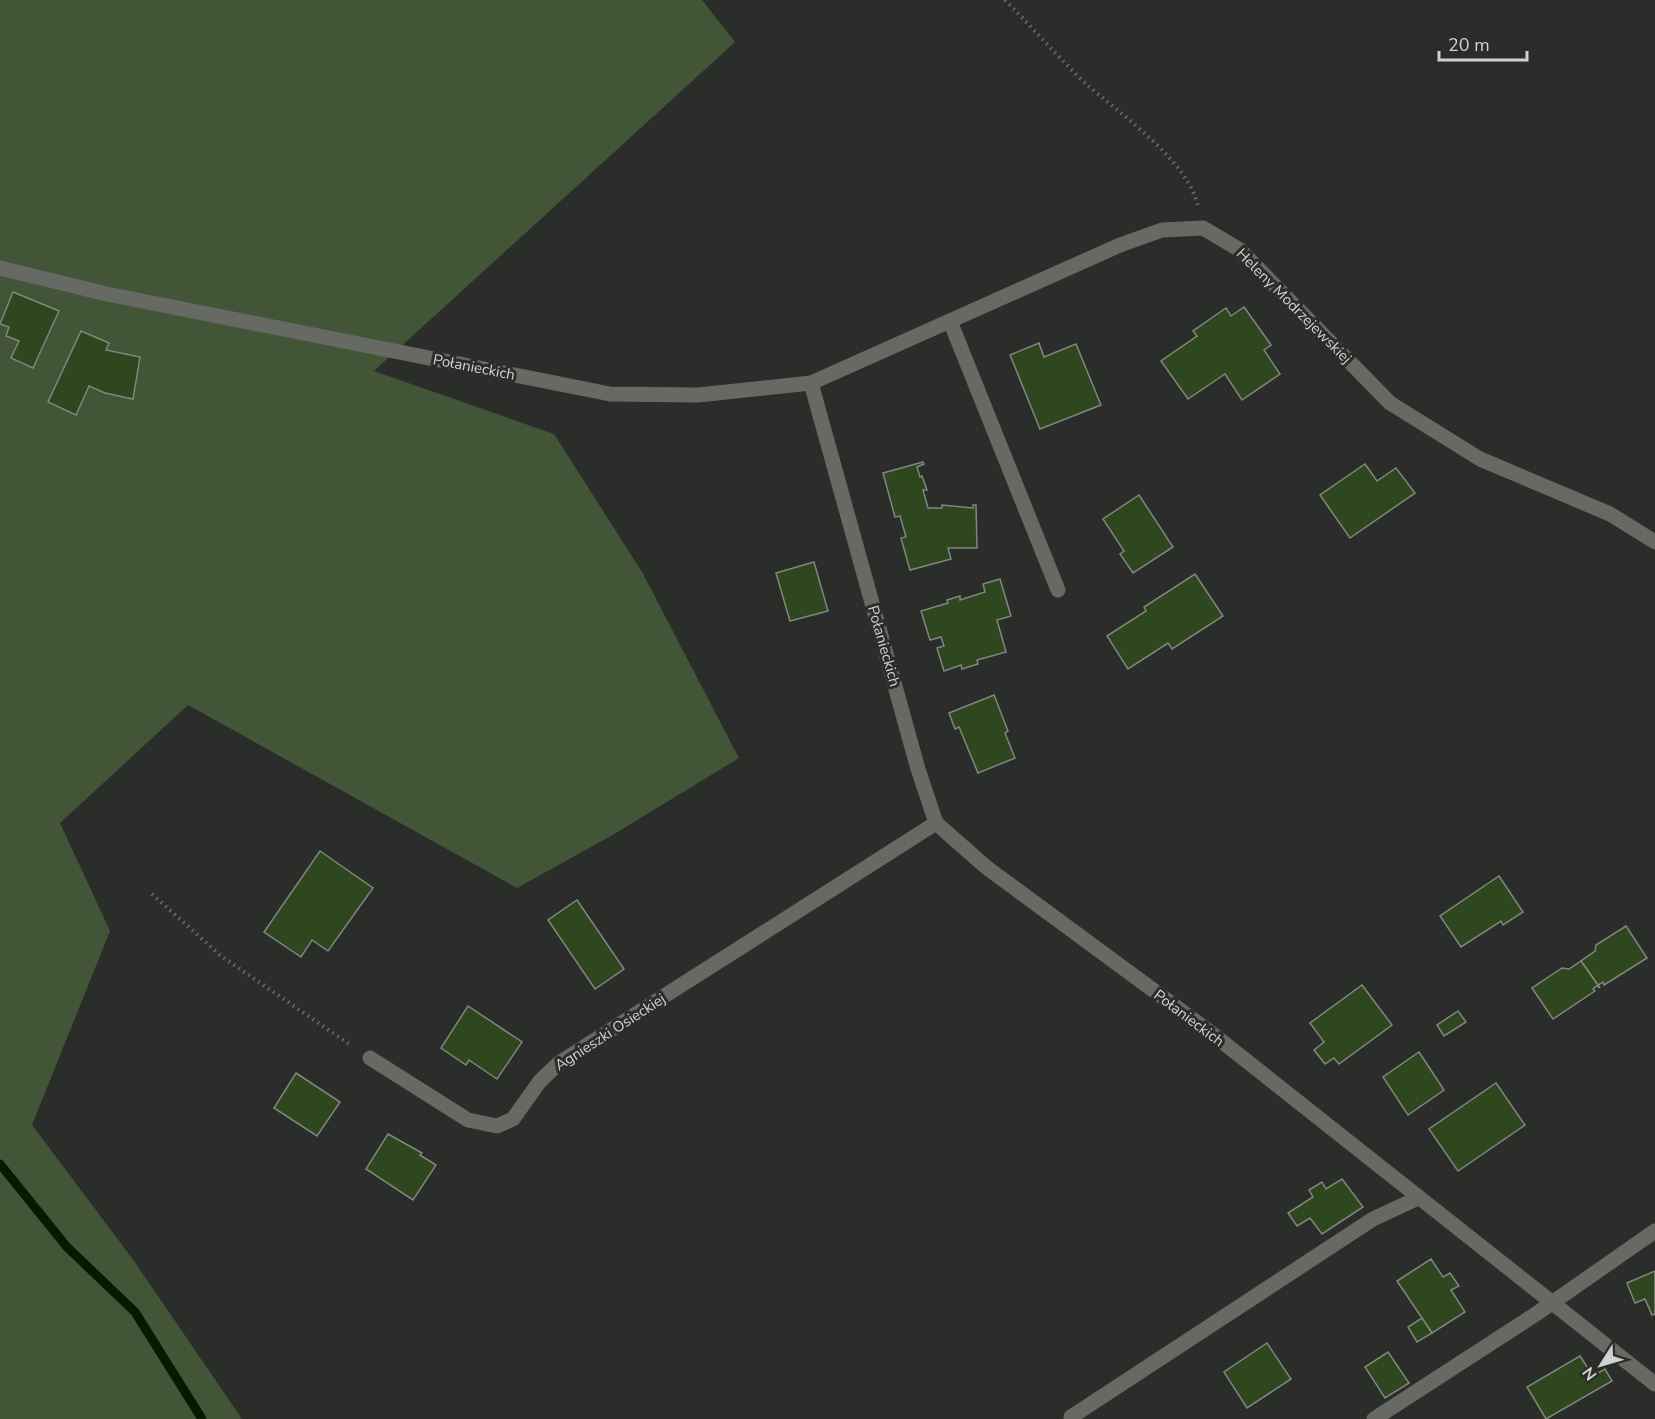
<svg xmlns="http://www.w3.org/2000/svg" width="1655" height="1419" font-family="'Nunito Sans',sans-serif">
<rect width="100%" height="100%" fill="#2a2d29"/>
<!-- green -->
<path fill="#425537" d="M0,0H702L735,42L374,371L554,434L642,572L739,758L611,836L517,888L188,705L60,823L110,931L32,1125L134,1261L242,1419H0Z"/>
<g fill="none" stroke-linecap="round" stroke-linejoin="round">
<!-- stream -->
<path stroke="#071900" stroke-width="9" d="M0,1164L67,1247L135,1312L202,1419"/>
</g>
<!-- building -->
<g fill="#2e471e" stroke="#828580" stroke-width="1.5">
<path d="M13,292L59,311L33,368L11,358L19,341L6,336L9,327L0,324Z"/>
<path d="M1244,307L1271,345L1264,350L1280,374L1242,400L1225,374L1188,399L1161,361L1197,336L1193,331L1226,308L1231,316Z"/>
<path d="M81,331L109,343L106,350L140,357L133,399L105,393L89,386L76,415L48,402Z"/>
<path d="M1039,343L1044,357L1076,344L1101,405L1040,429L1010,355Z"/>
<path d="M923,462L924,464L917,467L920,477L922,476L927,490H923L928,508H942V505L973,508V505H976L977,548H948L951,559L910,570L901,538L906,537L900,516L895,517L883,473Z"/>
<path d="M1365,464L1377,481L1396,468L1415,493L1350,538L1320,495Z"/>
<path d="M1139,495L1173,547L1133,573L1120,554L1124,551L1103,519Z"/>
<path d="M814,562L828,611L790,621L776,573Z"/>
<path d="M1195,574L1223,616L1172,649L1168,643L1128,669L1107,636L1146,611L1144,607Z"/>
<path d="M1000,579L1011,616L997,620L1006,652L977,660L978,664L962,669L961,665L944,671L937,648L944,646L941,637L930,640L921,611L948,603L947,600L960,596V600L985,592L983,584Z"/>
<path d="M994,695L1008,731L1005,733L1015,758L978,773L959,727L955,729L949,713Z"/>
<path d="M320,851L373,888L328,951L312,940L301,957L264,932Z"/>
<path d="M1499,876L1523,912L1503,925L1501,921L1461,947L1440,916Z"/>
<path d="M577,900L624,969L595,989L548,920Z"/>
<path d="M1626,926L1647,958L1604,985L1603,982L1598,985L1600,988L1581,961L1595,951L1596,945Z"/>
<path d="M1581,961L1600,988L1597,986L1593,989L1595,991L1553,1019L1532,988L1562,968L1569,969Z"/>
<path d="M1362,985L1392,1025L1339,1064L1334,1058L1325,1064L1314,1050L1324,1042L1310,1023Z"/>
<path d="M468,1006L522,1042L497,1079L469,1060L466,1065L441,1048Z"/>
<path d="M1458,1011L1466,1022L1444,1036L1437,1025Z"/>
<path d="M1419,1052L1444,1090L1408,1115L1383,1077Z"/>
<path d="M296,1073L340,1102L317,1136L274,1108Z"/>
<path d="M1496,1083L1525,1125L1458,1171L1429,1129Z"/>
<path d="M388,1134L422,1153L420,1155L436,1165L413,1200L366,1169Z"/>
<path d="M1342,1179L1363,1207L1322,1234L1310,1218L1297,1226L1288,1213L1313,1197L1309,1190L1322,1182L1326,1189Z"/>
<path d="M1431,1259L1443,1277L1450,1273L1459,1286L1451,1290L1465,1312L1432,1333L1397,1281Z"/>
<path d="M1655,1271V1314L1652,1315L1645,1299L1635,1303L1627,1283Z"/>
<path d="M1422,1318L1432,1333L1417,1342L1408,1327Z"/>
<path d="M1267,1343L1291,1379L1247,1408L1224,1372Z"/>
<path d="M1388,1352L1409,1383L1385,1398L1365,1367Z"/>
<path d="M1580,1356L1593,1376L1605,1369L1612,1381L1546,1419L1527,1387Z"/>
</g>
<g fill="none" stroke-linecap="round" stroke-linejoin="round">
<!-- path -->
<g stroke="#6c6e6b" stroke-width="4" stroke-dasharray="1.5 4.5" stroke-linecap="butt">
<path d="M1005,0C1032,27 1057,56 1085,83C1120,114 1189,161 1198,207"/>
<path d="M152,894L221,956L352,1046"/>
</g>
<!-- service -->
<g stroke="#666964" stroke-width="15">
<path d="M950,321L1058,590"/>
<path d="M1071,1417L1373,1219L1418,1198"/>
<path d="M1374,1419L1536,1314L1655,1231"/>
</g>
<!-- minor -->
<g stroke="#666964" stroke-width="15">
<path d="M0,268L107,294L610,394L698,395L811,383L1120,245L1162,230L1203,228L1240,250L1390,403L1480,459L1610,514L1655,542"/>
<path d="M811,383L918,769L936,823L986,867L1210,1032L1655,1384"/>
<path d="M370,1058L468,1120L497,1126L513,1119L540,1081L559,1063L936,823"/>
</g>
</g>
<g text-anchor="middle" stroke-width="6" stroke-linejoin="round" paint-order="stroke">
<!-- street labels -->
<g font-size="15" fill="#d1d2d0" stroke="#2a2d29">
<text transform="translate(1294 306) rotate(45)" y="5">Heleny Modrzejewskiej</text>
<text transform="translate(474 367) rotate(11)" y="5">Połanieckich</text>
<text transform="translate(884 646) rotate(74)" y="5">Połanieckich</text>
<text transform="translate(1189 1018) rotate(37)" y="5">Połanieckich</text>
<text transform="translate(610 1032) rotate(-33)" y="5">Agnieszki Osieckiej</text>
</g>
</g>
<!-- north arrow -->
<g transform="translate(1601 1365) rotate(233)" stroke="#2a2d29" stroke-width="4.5" paint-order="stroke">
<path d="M0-4.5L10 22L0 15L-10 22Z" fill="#d1d2d0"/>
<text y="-9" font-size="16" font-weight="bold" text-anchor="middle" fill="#d1d2d0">N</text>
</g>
<!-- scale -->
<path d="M1439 51v9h88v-9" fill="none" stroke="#d1d2d0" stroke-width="3"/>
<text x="1448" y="51" font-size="18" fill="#d1d2d0" stroke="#2a2d29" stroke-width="4.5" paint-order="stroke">20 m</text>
</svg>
